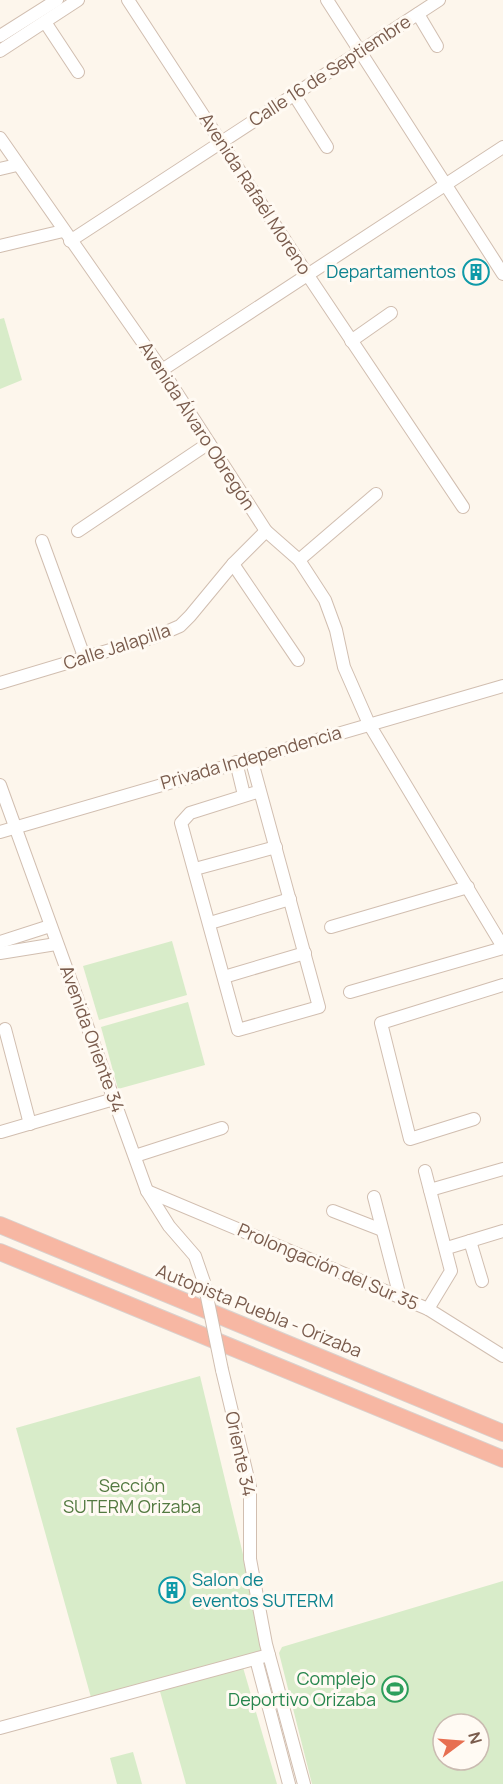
<svg xmlns="http://www.w3.org/2000/svg" width="503" height="1784" font-family="Manrope,sans-serif">
<rect width="100%" height="100%" fill="#fdf6ec"/>
<!-- green -->
<g fill="#d8ecc9" fill-rule="evenodd">
<path d="M4,318L22,380L0,389V319Z"/>
<path d="M172,941L187,995L99,1020L83,966Z"/>
<path d="M188,1002L205,1065L118,1089L101,1027Z"/>
<path d="M200,1376L255,1604L262,1653L92,1701L16,1428Z"/>
<path d="M503,1581V1784H312L279,1653L282,1647ZM443,1724H479V1760H443Z"/>
<path d="M242,1664L277,1784H186L159,1688Z"/>
<path d="M133,1752L142,1784H117L110,1758Z"/>
</g>
<g fill="none" stroke-linecap="round" stroke-linejoin="round">
<!-- minor casing -->
<g stroke="#d1beb0" stroke-width="14">
<g id="minor">
<path d="M128,0L307,274L463,507"/>
<path d="M327,0L503,274"/>
<path d="M418,14L437,46"/>
<path d="M45,22L78,72"/>
<path d="M0,36L57,0"/>
<path d="M0,51L78,0"/>
<path d="M293,93L327,147"/>
<path d="M0,138L162,370L266,531L299,560L325,600L336,630L344,667L369,724L503,947"/>
<path d="M0,169L17,165"/>
<path d="M70,241L439,0"/>
<path d="M0,246L63,231"/>
<path d="M351,341L391,313"/>
<path d="M162,370L503,147"/>
<path d="M78,531L209,443"/>
<path d="M42,541L85,659"/>
<path d="M299,560L376,494"/>
<path d="M233,564L298,660"/>
<path d="M0,683L157,636L180,626L190,616L233,564L266,531"/>
<path d="M251,758C274,841 297,924 319,1007L238,1030L181,823L190,813L260,791"/>
<path d="M236,762L244,795"/>
<path d="M0,785L147,1191L169,1226L195,1256L204,1282"/>
<path d="M0,832L503,686"/>
<path d="M195,869L276,847"/>
<path d="M210,923L290,899"/>
<path d="M331,927L468,887"/>
<path d="M0,942L50,926"/>
<path d="M0,953L56,944"/>
<path d="M224,977L305,953"/>
<path d="M350,992L503,948"/>
<path d="M5,1029L30,1124"/>
<path d="M474,1119L410,1139L381,1023L503,985"/>
<path d="M1,1132L114,1099"/>
<path d="M135,1156L222,1128"/>
<path d="M425,1171L451,1271L428,1309"/>
<path d="M430,1190L503,1169"/>
<path d="M147,1191L428,1309L503,1356"/>
<path d="M374,1197L400,1297"/>
<path d="M333,1211L382,1230"/>
<path d="M470,1241L482,1281"/>
<path d="M447,1248L503,1231"/>
<path d="M222,1370L250,1487V1559L266,1644L304,1784"/>
<path d="M256,1659L289,1784"/>
<path d="M0,1728L269,1655"/>
</g>
</g>
<!-- highway casing -->
<g stroke="#dad1cd" stroke-width="18">
<g id="highway">
<path d="M0,1225L503,1433"/>
<path d="M0,1252L503,1459"/>
</g>
</g>
<!-- minor -->
<use href="#minor" stroke="#fff" stroke-width="12"/>
<!-- highway -->
<use href="#highway" stroke="#f7b7a3" stroke-width="16"/>
<!-- minor-bridge casing -->
<g stroke="#d1beb0" stroke-width="14" stroke-linecap="butt">
<path id="minor-bridge" d="M204,1282L222,1370"/>
</g>
<!-- minor-bridge -->
<use href="#minor-bridge" stroke="#fff" stroke-width="12"/>
</g>
<!-- icons -->
<defs>
<g id="building-ring" transform="scale(1.35)"><circle r="9.5" fill="#fffaf3" stroke="#0f9aa8" stroke-width="1.5"/><path d="M-4-6H4V6H1V3H-1V6H-4ZM-2.5-4.3h1.7v1.8h-1.7ZM.8-4.3h1.7v1.8H.8ZM-2.5-1h1.7V.8h-1.7ZM.8-1h1.7V.8H.8Z" fill="#0f9aa8"/></g>
<g id="stadium-ring" transform="scale(1.35)"><circle r="9.5" fill="#fffaf3" stroke="#2e9e5b" stroke-width="1.5"/><path d="M0-5a6.5 5 0 1 0 0 10a6.5 5 0 1 0 0-10ZM-3.5-1.8h7v3.6h-7Z" fill="#2e9e5b"/></g>
</defs>
<g fill-rule="evenodd">
<use href="#building-ring" x="476" y="272"/>
<use href="#building-ring" x="172" y="1590"/>
<use href="#stadium-ring" x="395" y="1689"/>
</g>
<g text-anchor="middle" stroke-width="6" stroke-linejoin="round" paint-order="stroke">
<!-- street labels -->
<g font-size="18" fill="#7a5c4d" stroke="#fffaf3">
<text transform="translate(330 71) rotate(-33)" y="6">Calle 16 de Septiembre</text>
<text transform="translate(255 194) rotate(57)" y="6">Avenida Rafaél Moreno</text>
<text transform="translate(197 426) rotate(57)" y="6">Avenida Álvaro Obregón</text>
<text transform="translate(117 647) rotate(-18)" y="6">Calle Jalapilla</text>
<text transform="translate(251 758) rotate(-16)" y="6">Privada Independencia</text>
<text transform="translate(92 1039) rotate(70)" y="6">Avenida Oriente 34</text>
<text transform="translate(328 1267) rotate(23)" y="6">Prolongación del Sur 35</text>
<text transform="translate(259 1311) rotate(22)" y="6">Autopista Puebla - Orizaba</text>
<text transform="translate(240 1454) rotate(78)" y="6">Oriente 34</text>
</g>
<!-- culture labels -->
<g font-size="18" fill="#0d838f" stroke="#fffaf3" text-anchor="end">
<text x="456" y="278">Departamentos</text>
<text x="192" y="1586" text-anchor="start">Salon de<tspan x="192" dy="21">eventos SUTERM</tspan></text>
</g>
<!-- park labels -->
<g font-size="18" fill="#537a41" stroke="#fffaf3">
<text x="132" y="1492">Sección<tspan x="132" dy="21">SUTERM Orizaba</tspan></text>
</g>
<!-- leisure labels -->
<g font-size="18" fill="#27864d" stroke="#fffaf3" text-anchor="end">
<text x="376" y="1685">Complejo<tspan x="376" dy="21">Deportivo Orizaba</tspan></text>
</g>
</g>
<!-- north arrow -->
<g transform="translate(461 1742) rotate(74)"><circle r="28" fill="#fffaf3" stroke="#cabbb1" stroke-width="1.5"/>
<path d="M0-4.5L10 22L0 15L-10 22Z" fill="#e76f51"/>
<text y="-9" font-size="16" font-weight="bold" text-anchor="middle" fill="#7a5c4d">N</text>
</g>
</svg>
